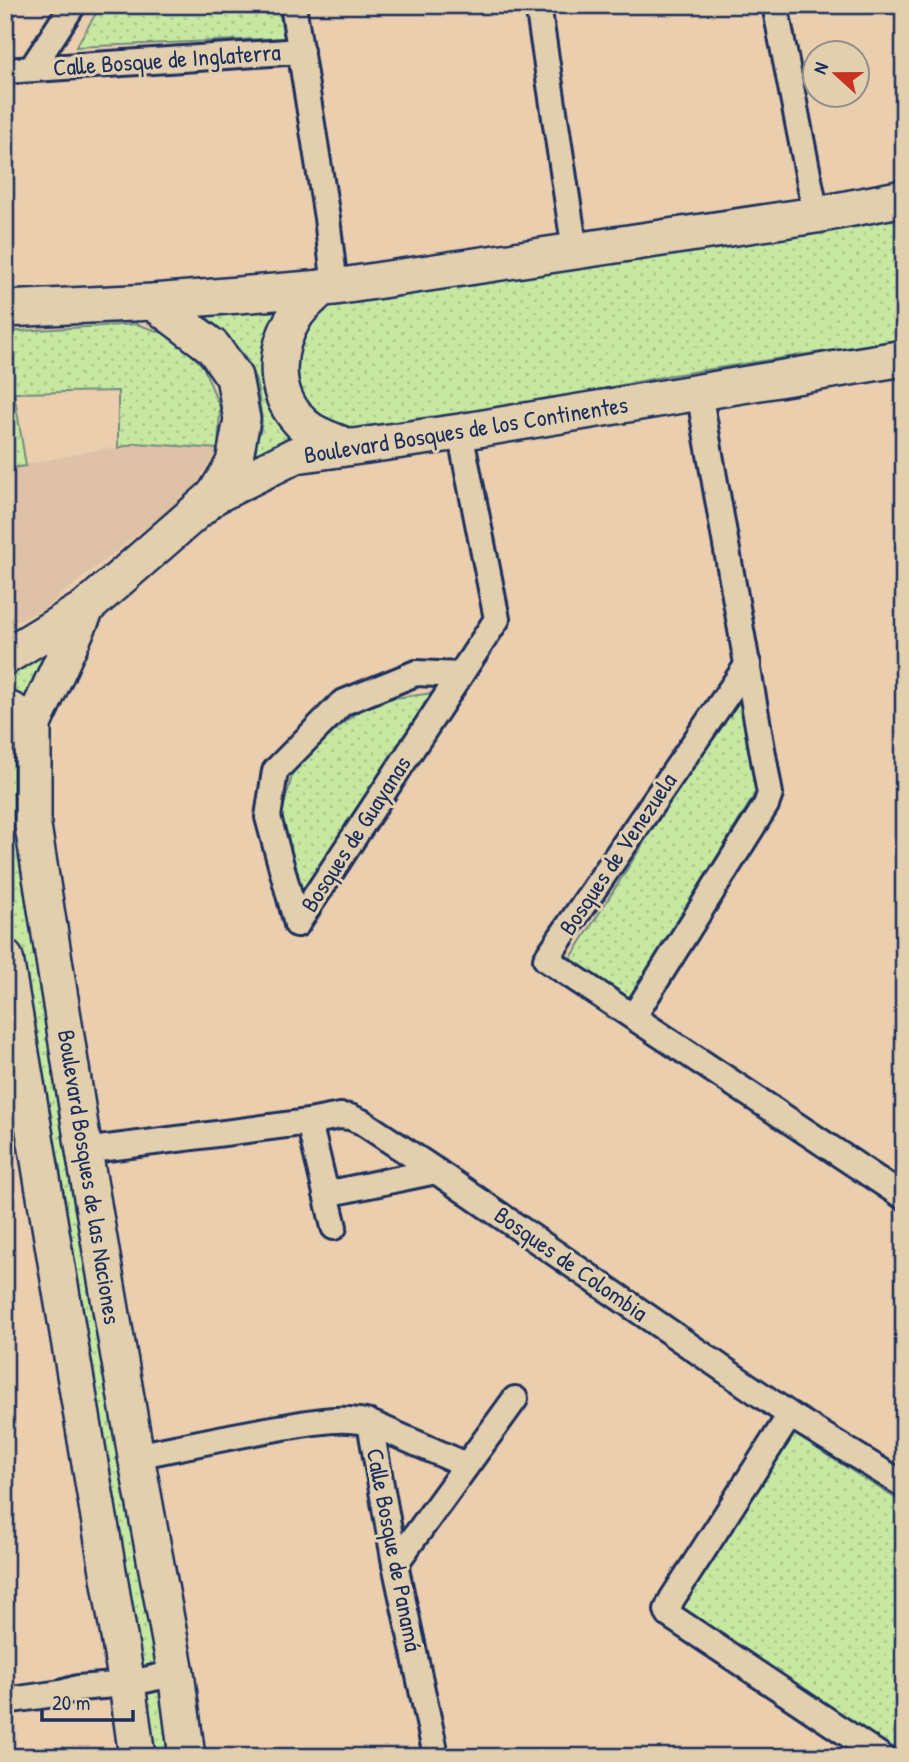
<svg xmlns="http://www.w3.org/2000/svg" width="909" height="1762" font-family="'Patrick Hand',sans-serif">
<defs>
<pattern id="green-dots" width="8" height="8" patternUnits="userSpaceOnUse" patternTransform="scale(1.75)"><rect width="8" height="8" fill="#c7e8a0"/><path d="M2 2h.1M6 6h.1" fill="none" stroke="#aac78c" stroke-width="1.8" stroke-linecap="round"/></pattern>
</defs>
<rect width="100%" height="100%" fill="#eacead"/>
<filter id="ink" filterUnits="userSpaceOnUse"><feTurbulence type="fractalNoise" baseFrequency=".0143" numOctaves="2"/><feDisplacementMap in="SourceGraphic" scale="14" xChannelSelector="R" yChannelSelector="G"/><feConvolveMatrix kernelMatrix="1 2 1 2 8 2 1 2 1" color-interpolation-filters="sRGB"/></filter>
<g filter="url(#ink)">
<!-- built -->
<path fill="#dec1a7" d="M137,443L218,449L192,491L43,609L5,627V469L101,449L118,448Z"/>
<!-- green -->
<g fill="url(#green-dots)" stroke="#718c7f" stroke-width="2">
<path d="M101,5H278L284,38L76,47Z"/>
<path d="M904,217V339L666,376L366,437L332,426L301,395L295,356L311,316L329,306L401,296L592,260L742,245Z"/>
<path d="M272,308L289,311L300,437L238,471C247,458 257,444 261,428C263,421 261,412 260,406C257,361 236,343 204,315Z"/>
<path d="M136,324L175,337L203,366L220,408L218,449L137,443L118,448V391L14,393L26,466L5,469V332Z"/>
<path d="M74,604L30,711L5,696V644Z"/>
<path d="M740,691L759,787L629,1004L567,964Z"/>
<path d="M434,693L302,897L280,820L295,765L370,701Z"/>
<path d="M5,723L18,731L182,1757H143L5,1011Z"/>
<path d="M783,1427L904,1504V1756L669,1608Z"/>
</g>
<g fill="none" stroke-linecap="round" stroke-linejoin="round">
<!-- street casing -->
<g stroke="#1b2f5e" stroke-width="30">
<g id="street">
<path d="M293,5L327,218L335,287"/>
<path d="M538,5L575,251"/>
<path d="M775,5L816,215"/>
<path d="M32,68L73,5"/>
<path d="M5,71L301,51"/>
<path d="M748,664L546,959L904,1197"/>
<path d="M297,924L497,619L460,432"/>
<path d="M297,924L268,817L275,771L342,703L416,673L460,675"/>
<path d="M634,1016L766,805L770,794L699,392"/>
<path d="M309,1122L334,1227"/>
<path d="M84,1151L309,1122L340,1116L350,1117L362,1122L436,1171L790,1415L904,1485"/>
<path d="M326,1194L436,1171"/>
<path d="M790,1415L672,1599L667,1610L669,1615L882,1757"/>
<path d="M370,1423L395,1564L434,1746"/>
<path d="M136,1456C185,1446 235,1435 284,1427C313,1422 341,1416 370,1423L466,1465"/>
<path d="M395,1564L515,1399"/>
<path d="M5,1701L61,1693L78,1688L127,1684L176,1673"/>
</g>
</g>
<!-- secondary casing -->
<g stroke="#1b2f5e" stroke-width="40">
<g id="secondary">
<path d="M321,288C313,297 301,306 295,316C275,348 272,389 297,418C309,434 331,440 349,447"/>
<path d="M153,302L213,347L234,377L242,419L234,463L214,496"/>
<path d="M5,309L153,302L335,287L816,215L904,198"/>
<path d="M87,607L33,724V826L84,1151L136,1456L176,1673L187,1757"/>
<path d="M5,657L87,607L214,496L296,455L460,432L904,358"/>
<path d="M5,708L14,712L33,724"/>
<path d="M5,958L127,1684L137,1757"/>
</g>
</g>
<!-- street -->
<use href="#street" stroke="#e2cfad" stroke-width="24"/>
<!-- secondary -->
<use href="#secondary" stroke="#e2cfad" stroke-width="35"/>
</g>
</g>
<g text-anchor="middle" stroke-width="6" stroke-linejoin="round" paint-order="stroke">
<!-- street labels -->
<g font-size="24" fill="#1b2f5e" stroke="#e2cfad">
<text transform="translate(167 60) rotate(-4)" y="8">Calle Bosque de Inglaterra</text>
<text transform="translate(466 430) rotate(-9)" y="8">Boulevard Bosques de los Continentes</text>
<text transform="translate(356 834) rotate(-57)" y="8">Bosques de Guayanas</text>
<text transform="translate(618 854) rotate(-56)" y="8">Bosques de Venezuela</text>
<text transform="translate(89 1177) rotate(81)" y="8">Boulevard Bosques de las Naciones</text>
<text transform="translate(571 1264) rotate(35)" y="8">Bosques de Colombia</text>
<text transform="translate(394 1550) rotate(79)" y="8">Calle Bosque de Panamá</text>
</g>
</g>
<!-- margin -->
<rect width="909" height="1762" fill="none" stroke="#e2cfad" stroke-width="28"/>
<rect x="14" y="14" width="881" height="1734" fill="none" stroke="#1b2f5e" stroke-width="2.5" filter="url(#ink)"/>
<!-- north arrow -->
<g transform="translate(836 74) rotate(291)"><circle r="33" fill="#e2cfad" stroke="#928f8d" stroke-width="2"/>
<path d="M0-5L12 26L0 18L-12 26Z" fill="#c8321e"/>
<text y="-10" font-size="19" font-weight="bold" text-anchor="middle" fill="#1b2f5e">N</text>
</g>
<!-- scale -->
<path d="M42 1710v10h91v-10" fill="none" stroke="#1b2f5e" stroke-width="3.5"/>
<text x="52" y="1710" font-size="21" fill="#1b2f5e" stroke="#e2cfad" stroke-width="5" paint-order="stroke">20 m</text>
</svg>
